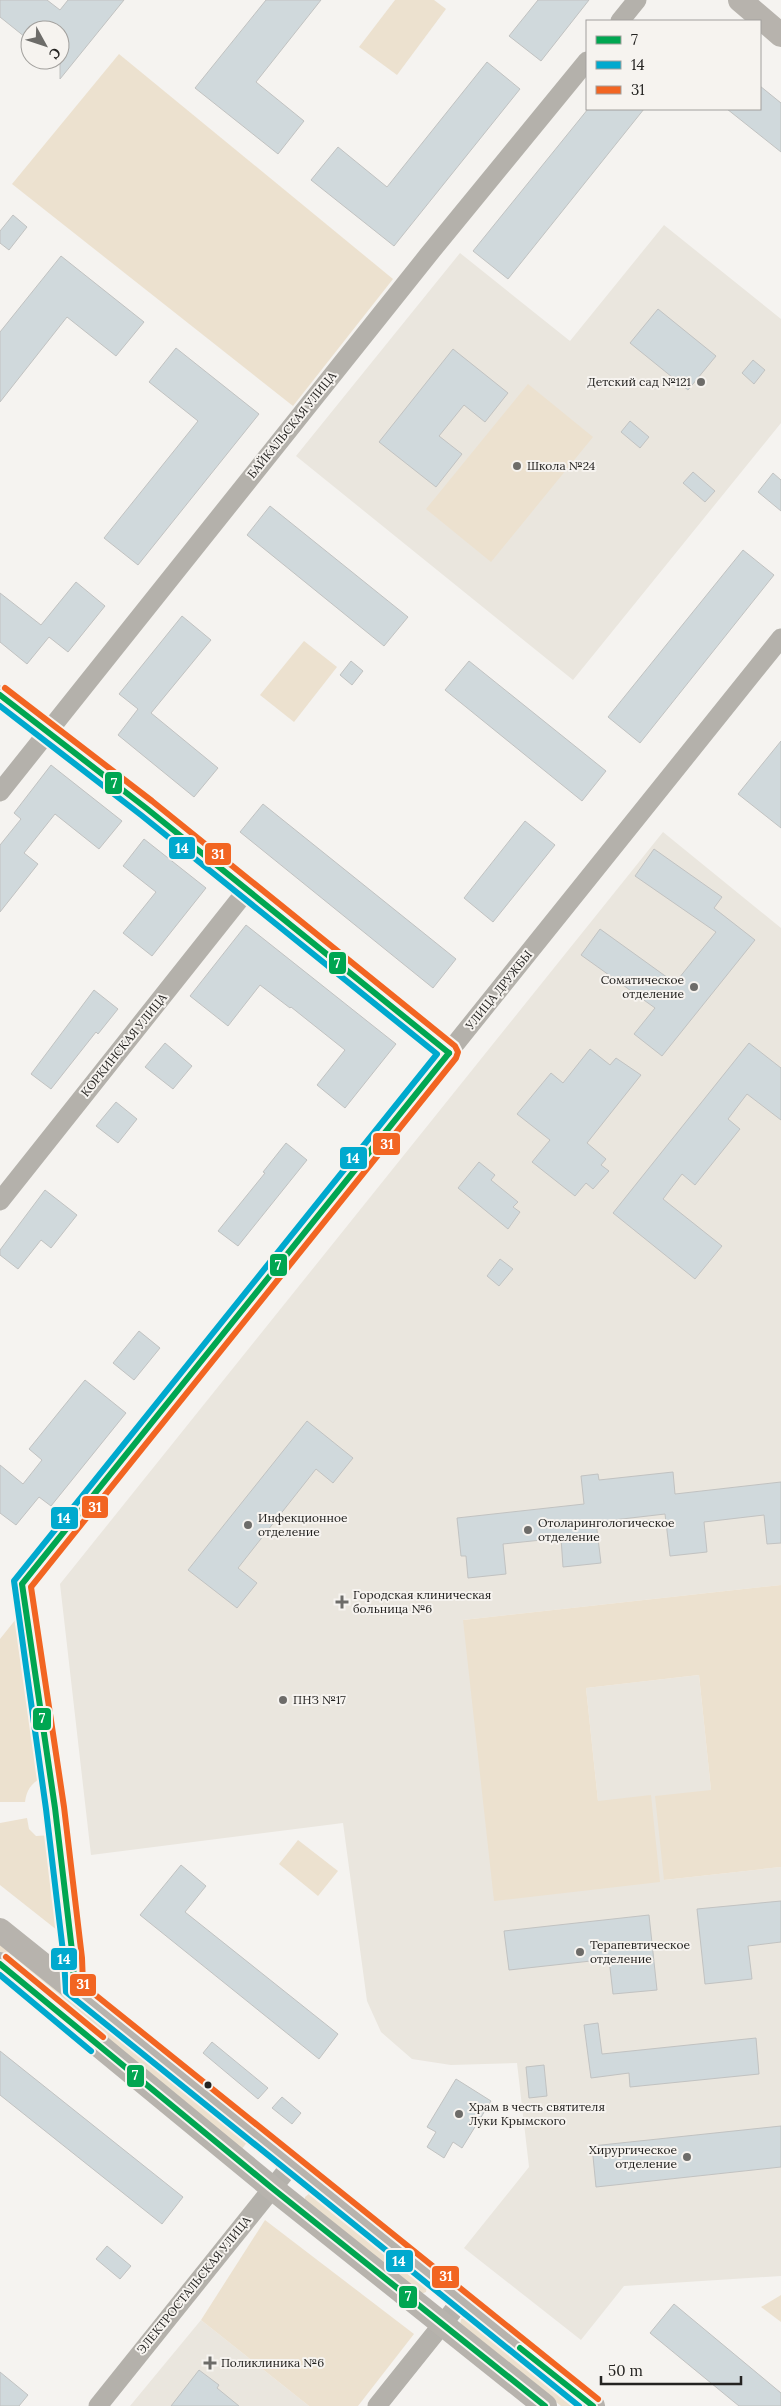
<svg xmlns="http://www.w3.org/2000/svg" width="781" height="2406" font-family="Lora,serif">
<rect width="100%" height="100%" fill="#f5f3f0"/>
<!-- built -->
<g fill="#eae6de">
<path d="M664,225L781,319V423L573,680L296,456L460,253L570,341Z"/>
<path d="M663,832L781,928V1585L463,1620L598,1801L586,1688L699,1675L711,1790L664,1880L781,1867V2276L624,2286L581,2340L464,2248L529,2167L517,2063L451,2065L412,2059L381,2032L367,2001L343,1823L91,1855L60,1584Z"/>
<path d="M201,2320L309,2406H130Z"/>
</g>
<!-- green -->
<g fill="#ece1cf">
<path d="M395,0H434L446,9L397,75L359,47Z"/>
<path d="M119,54L393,279L293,406L12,184Z"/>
<path d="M528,384L593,437L491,562L426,509Z"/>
<path d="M304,641L337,667L294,722L260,695Z"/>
<path d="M781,1585V1867L664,1880L655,1796L711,1790L699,1675L586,1688L598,1801L651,1795L660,1882L494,1901L463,1620Z"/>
<path d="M20,1614L44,1776C32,1783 27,1788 25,1802H0V1639Z"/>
<path d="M27,1818L29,1829L36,1836L53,1835L62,1934L0,1885V1823Z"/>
<path d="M298,1840L338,1871L318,1896L279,1864Z"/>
<path d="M0,1939L249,2140L241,2150L0,1954Z"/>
<path d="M310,2193L427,2287L426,2292L421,2294L305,2200V2197Z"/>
<path d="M265,2220L414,2334L358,2406H309L201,2320Z"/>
<path d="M781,2295V2322L761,2307Z"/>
<path d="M466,2318L576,2406H561L460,2325L461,2319Z"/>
</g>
<!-- building -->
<g fill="#d0d9dc" stroke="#c1c2c1">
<path d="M0,0H47L60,10L68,0H124L60,79V30H30V41L0,17Z"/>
<path d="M266,0H321L256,82L304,121L278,154L195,88Z"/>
<path d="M538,0H589L541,61L509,36Z"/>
<path d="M487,62L520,89L394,246L311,180L338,147L387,187Z"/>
<path d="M760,86L781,103V152L727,109H760Z"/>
<path d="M588,109H644L508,279L473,251Z"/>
<path d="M13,215L27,227L9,250L0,243V231Z"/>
<path d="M61,256L144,322L116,356L67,317L0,402V332Z"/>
<path d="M658,309L716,356L688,390L630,343Z"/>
<path d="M176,348L259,414L138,565L104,538L198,421L149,382Z"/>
<path d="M453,349L508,393L485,422L464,405L439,436L462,454L436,487L379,442Z"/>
<path d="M753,360L765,370L754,384L742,373Z"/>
<path d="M630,421L649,437L640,448L621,432Z"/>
<path d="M693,472L715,491L705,502L683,483Z"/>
<path d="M773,473L781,480V511L758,492Z"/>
<path d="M270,506L408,617L384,646L247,535Z"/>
<path d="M743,550L774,575L640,743L608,717Z"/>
<path d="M76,582L105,606L68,652L49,637L27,664L0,642V593L41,625Z"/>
<path d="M182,616L211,640L151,713L218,768L194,797L118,735L138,709L119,694Z"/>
<path d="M351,661L363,671L352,685L340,675Z"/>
<path d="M469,661L606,771L582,801L445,690Z"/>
<path d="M781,741V828L738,794Z"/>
<path d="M51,765L122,821L99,849L55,814L24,853L38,864L0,912V845L21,819L14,813Z"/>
<path d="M263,804L456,959L433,988L240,832Z"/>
<path d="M525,821L555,845L493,922L464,898Z"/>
<path d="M144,839L206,888L152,956L123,933L156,892L123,866Z"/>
<path d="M654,849L722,897L714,908L755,940L662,1056L634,1034L655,1008L581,955L600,929L675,983L716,932L635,876Z"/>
<path d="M246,925L396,1044L345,1108L317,1085L345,1050L291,1007L290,1008L260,985L228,1026L190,996Z"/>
<path d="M94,990L118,1009L98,1034L96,1032L51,1089L31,1074Z"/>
<path d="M165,1043L192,1066L173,1089L145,1067Z"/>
<path d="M749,1043L781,1068V1120L747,1094L728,1119L740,1129L695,1185L682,1174L663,1199L722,1246L695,1279L613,1213Z"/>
<path d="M590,1049L610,1065L616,1058L641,1075L587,1143L606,1159L601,1165L609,1171L593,1189L586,1183L575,1196L532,1162L550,1140L517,1114L551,1073L563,1083Z"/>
<path d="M116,1102L137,1119L118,1143L96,1126Z"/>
<path d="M286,1143L307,1160L238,1246L218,1231L265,1173L263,1172Z"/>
<path d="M479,1162L495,1175L491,1180L518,1202L513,1207L520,1212L508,1229L458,1188Z"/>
<path d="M45,1190L77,1215L51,1248L41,1240L18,1269L0,1255V1250Z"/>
<path d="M500,1259L513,1269L499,1286L487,1276Z"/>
<path d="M139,1331L160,1348L134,1380L113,1363Z"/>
<path d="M85,1380L126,1413L51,1506L39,1497L16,1525L0,1513V1465L23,1484L42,1460L29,1449Z"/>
<path d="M307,1421L353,1458L333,1483L316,1469L238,1568L257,1583L237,1608L188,1570Z"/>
<path d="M673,1472L675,1494L781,1482V1543L767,1544L764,1515L704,1522L707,1552L670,1556L665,1514L596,1522L601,1563L563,1567L561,1538L503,1544L506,1574L468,1578L466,1556H461L457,1518L584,1504L581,1476L598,1474L599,1480Z"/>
<path d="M181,1865L206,1886L185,1912L338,2034L319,2059L140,1915Z"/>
<path d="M781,1901V1942L748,1946L752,1979L705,1984L697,1909Z"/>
<path d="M649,1915L657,1990L613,1994L609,1959L509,1970L504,1931Z"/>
<path d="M598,2023L602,2054L756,2038L759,2074L630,2087L629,2073L591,2078L584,2025Z"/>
<path d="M212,2042L268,2088L258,2099L203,2053Z"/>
<path d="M0,2051L183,2197L162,2224L0,2095Z"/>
<path d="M544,2065L547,2096L529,2098L526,2067Z"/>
<path d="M456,2079L491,2101L462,2148L453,2142L444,2158L427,2147L436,2132L427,2127Z"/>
<path d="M282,2097L301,2113L292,2124L272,2108Z"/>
<path d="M781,2126V2167L596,2187L592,2146Z"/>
<path d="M107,2246L131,2266L120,2279L96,2259Z"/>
<path d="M674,2304L781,2393V2406H739L650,2333Z"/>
<path d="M199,2370L219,2385L217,2388L239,2406H171Z"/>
<path d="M0,2372L28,2395L19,2406H0Z"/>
</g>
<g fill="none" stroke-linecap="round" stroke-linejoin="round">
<!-- minor -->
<g stroke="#b4b1ab" stroke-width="19">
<path d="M620,21L637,0"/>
<path d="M0,695L146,808L449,1053"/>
<path d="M0,792L429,254L587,61"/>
<path d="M0,1201L247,890"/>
<path d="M74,1989L73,1959L55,1808L22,1584L781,638"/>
<path d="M98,2406L291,2165"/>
<path d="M377,2406L461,2301"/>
</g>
<!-- major -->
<g stroke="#b7b3ad" stroke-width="24">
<path d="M740,0L781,35"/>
<path d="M0,1930L593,2406"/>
<path d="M0,1964L272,2188L545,2406"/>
</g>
<!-- bus-1 casing -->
<g stroke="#f6f3ef" stroke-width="10">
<g id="bus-1">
<path d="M0,695L146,808L449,1053"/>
<path d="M0,1964L272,2188L545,2406"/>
<path d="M74,1989L73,1959L55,1808L22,1584L449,1053"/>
<path d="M520,2348L593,2406"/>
</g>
</g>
<!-- bus-2 casing -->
<g stroke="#f6f3ef" stroke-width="10">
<g id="bus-2">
<path d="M0,706L141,815L437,1054L14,1581L46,1809L64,1960L66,1992L579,2406"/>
<path d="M0,1975L91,2051"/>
</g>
</g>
<!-- bus-3 casing -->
<g stroke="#f6f3ef" stroke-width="10">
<g id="bus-3">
<path d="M5,688L152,801L455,1046L458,1052L456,1058L31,1587L64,1807L82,1958L83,1985L598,2399"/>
<path d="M6,1957L103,2037"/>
</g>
</g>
<!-- bus-1 -->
<use href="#bus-1" stroke="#00a651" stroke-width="6"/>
<!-- bus-2 -->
<use href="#bus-2" stroke="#00a9ce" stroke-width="6"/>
<!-- bus-3 -->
<use href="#bus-3" stroke="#f26522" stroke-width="6"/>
</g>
<!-- markers -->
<g fill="#6d6c69" stroke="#f6f3ef" stroke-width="2">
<circle cx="701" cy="382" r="5"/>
<circle cx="517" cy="466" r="5"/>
<circle cx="694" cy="987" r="5"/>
<circle cx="248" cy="1525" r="5"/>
<circle cx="528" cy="1530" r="5"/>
<path d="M339.5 1594.5h5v5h5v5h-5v5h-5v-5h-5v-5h5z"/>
<circle cx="283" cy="1700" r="5"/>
<circle cx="580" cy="1952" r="5"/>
<circle cx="459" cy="2114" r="5"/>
<circle cx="687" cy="2157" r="5"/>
<path d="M207.5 2355.5h5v5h5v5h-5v5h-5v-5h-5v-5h5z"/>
</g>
<circle fill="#242321" stroke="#f6f3ef" stroke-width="2" cx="208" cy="2085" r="4.5"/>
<g text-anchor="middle" stroke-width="4" stroke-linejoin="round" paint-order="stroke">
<!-- poi labels -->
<g font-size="12" fill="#242321" stroke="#f6f3ef" text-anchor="start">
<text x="691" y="386" text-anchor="end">Детский сад №121</text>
<text x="527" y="470">Школа №24</text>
<text x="684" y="984" text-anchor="end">Соматическое<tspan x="684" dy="14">отделение</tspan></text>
<text x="258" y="1522">Инфекционное<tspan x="258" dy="14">отделение</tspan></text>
<text x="538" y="1527">Отоларингологическое<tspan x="538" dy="14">отделение</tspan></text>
<text x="353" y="1599">Городская клиническая<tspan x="353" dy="14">больница №6</tspan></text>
<text x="293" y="1704">ПНЗ №17</text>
<text x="590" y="1949">Терапевтическое<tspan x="590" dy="14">отделение</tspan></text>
<text x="469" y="2111">Храм в честь святителя<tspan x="469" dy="14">Луки Крымского</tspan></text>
<text x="677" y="2154" text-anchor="end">Хирургическое<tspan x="677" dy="14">отделение</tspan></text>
<text x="221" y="2367">Поликлиника №6</text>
</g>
<!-- street labels -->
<g font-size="12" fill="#242321" stroke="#f6f3ef">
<text transform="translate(292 425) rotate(-51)" y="4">БАЙКАЛЬСКАЯ УЛИЦА</text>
<text transform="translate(499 990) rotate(-51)" y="4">УЛИЦА ДРУЖБЫ</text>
<text transform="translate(124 1045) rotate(-51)" y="4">КОРКИНСКАЯ УЛИЦА</text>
<text transform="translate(194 2285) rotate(-51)" y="4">ЭЛЕКТРОСТАЛЬСКАЯ УЛИЦА</text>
</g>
</g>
<g stroke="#f6f3ef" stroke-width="2">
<rect x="104" y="771" width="19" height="24" rx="5" fill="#00a651"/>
<rect x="168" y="836" width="28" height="24" rx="5" fill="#00a9ce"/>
<rect x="204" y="842" width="28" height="24" rx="5" fill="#f26522"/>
<rect x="328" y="951" width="19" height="24" rx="5" fill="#00a651"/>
<rect x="372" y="1132" width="29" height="24" rx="5" fill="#f26522"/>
<rect x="339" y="1146" width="29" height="24" rx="5" fill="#00a9ce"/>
<rect x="269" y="1253" width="19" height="24" rx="5" fill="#00a651"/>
<rect x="81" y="1495" width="28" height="24" rx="5" fill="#f26522"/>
<rect x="50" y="1506" width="29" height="24" rx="5" fill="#00a9ce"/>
<rect x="32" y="1707" width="20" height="24" rx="5" fill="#00a651"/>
<rect x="50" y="1947" width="28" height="24" rx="5" fill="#00a9ce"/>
<rect x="69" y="1973" width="28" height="24" rx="5" fill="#f26522"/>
<rect x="126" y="2064" width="19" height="24" rx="5" fill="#00a651"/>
<rect x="385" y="2249" width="29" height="24" rx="5" fill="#00a9ce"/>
<rect x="431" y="2265" width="29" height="24" rx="5" fill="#f26522"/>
<rect x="398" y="2285" width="20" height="24" rx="5" fill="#00a651"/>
</g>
<g font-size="14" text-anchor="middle" font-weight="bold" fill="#fff">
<text x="114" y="788">7</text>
<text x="182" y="853">14</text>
<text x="218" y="859">31</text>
<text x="337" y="968">7</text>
<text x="387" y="1149">31</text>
<text x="353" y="1163">14</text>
<text x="278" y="1270">7</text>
<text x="95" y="1512">31</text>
<text x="64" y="1523">14</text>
<text x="42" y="1723">7</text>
<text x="64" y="1964">14</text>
<text x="83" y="1989">31</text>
<text x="135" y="2080">7</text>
<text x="399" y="2266">14</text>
<text x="446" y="2281">31</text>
<text x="408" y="2301">7</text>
</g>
<!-- legend -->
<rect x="586" y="20" width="175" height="90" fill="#f6f3ef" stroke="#a2a09d"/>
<rect x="596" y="36" width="25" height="8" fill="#00a651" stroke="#a2a09d"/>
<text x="631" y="45" font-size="15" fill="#242321">7</text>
<rect x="596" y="61" width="25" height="8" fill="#00a9ce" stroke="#a2a09d"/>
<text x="631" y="70" font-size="15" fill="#242321">14</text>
<rect x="596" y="86" width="25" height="8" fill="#f26522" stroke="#a2a09d"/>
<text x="631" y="95" font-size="15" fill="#242321">31</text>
<!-- north arrow -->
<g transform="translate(45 45) rotate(130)"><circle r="24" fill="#f6f3ef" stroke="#a2a09d"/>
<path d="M0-4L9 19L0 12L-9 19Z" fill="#6d6c69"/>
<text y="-8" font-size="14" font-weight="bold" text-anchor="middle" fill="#242321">С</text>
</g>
<!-- scale -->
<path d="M601 2376v8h140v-8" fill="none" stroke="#242321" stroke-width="2.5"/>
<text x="608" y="2376" font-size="15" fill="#242321" stroke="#f6f3ef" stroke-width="4" paint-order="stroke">50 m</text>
</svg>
